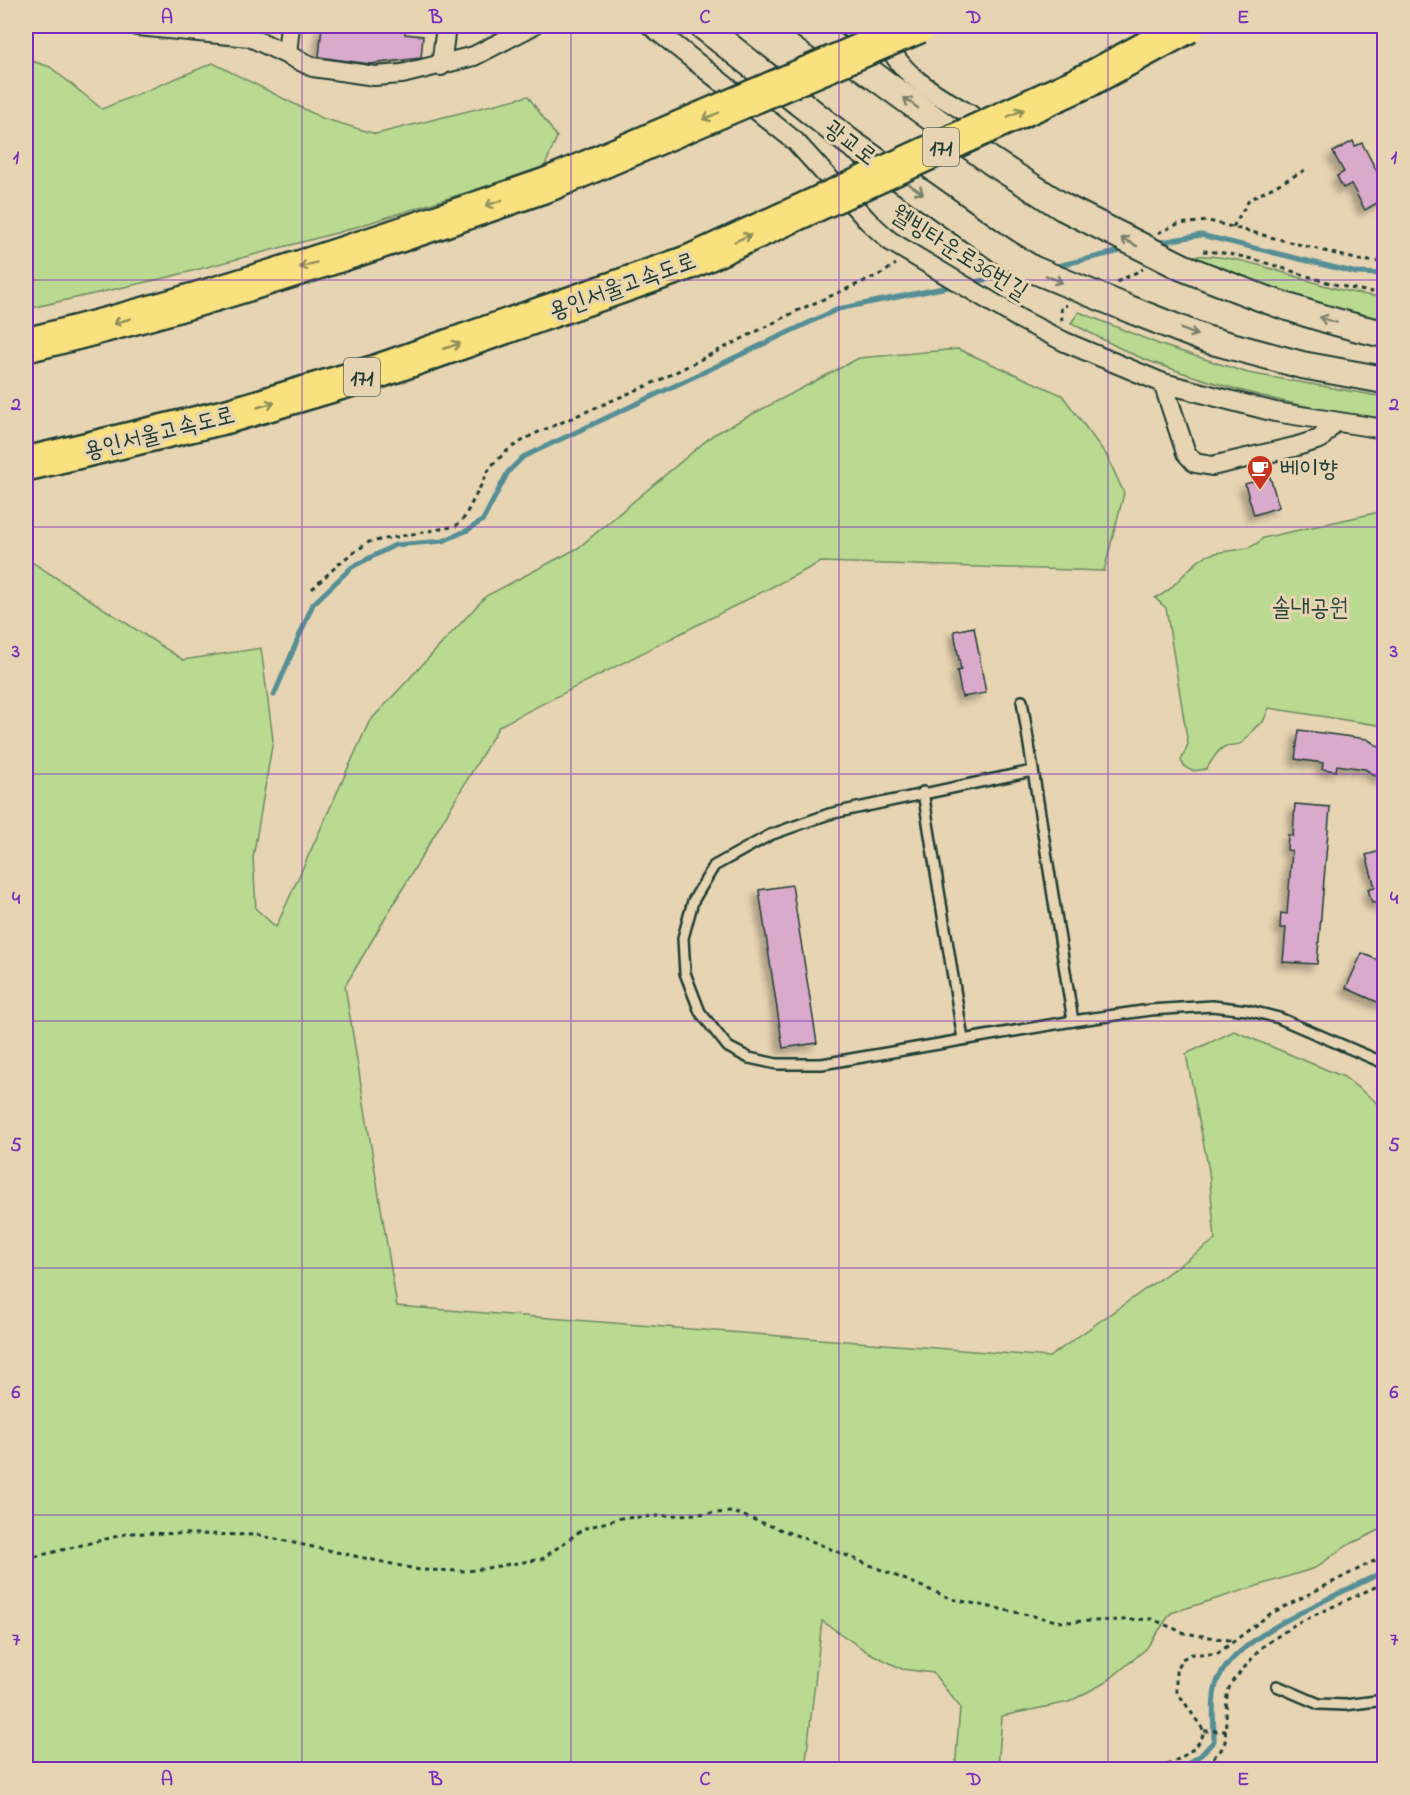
<svg xmlns="http://www.w3.org/2000/svg" width="1410" height="1795" font-family="'Indie Flower','Poor Story',sans-serif">
<defs>
<filter id="shadow"><feDropShadow dx="-5.5" dy="5.5" stdDeviation="3" flood-color="#0004"/></filter>
</defs>
<rect width="100%" height="100%" fill="#e7d4b2"/>
<filter id="ink" filterUnits="userSpaceOnUse"><feTurbulence type="fractalNoise" baseFrequency=".0167" numOctaves="2"/><feDisplacementMap in="SourceGraphic" scale="12" xChannelSelector="R" yChannelSelector="G"/><feConvolveMatrix kernelMatrix="1 2 1 2 8 2 1 2 1" color-interpolation-filters="sRGB"/></filter>
<g filter="url(#ink)">
<!-- green -->
<g fill="#bad991" stroke="#6c8b62" stroke-width="1.5">
<path d="M26,59L50,67L102,109L213,63L322,118L376,134L528,96L557,137L544,168L340,232L169,277L26,309Z"/>
<path d="M1191,256C1258,253 1318,293 1384,297V323C1319,308 1252,285 1191,256Z"/>
<path d="M1079,312L1161,345L1248,373L1384,397V418C1306,411 1224,388 1149,361C1123,351 1097,336 1071,323Z"/>
<path d="M958,349L1062,395L1107,456L1124,493L1104,571L821,562L499,726L345,986L397,1306L1049,1357L1215,1240L1209,1171L1186,1054L1234,1031L1344,1077L1384,1108V1528L1348,1545L1315,1568L1171,1613L1146,1649L1106,1682L1069,1702L1002,1716L998,1769H955L960,1707L933,1673L902,1669L866,1651L822,1621L805,1769H26V564L32,562L183,660L261,648L273,740L253,858L256,909L276,927L369,722L486,596L578,548L713,435L859,358Z"/>
<path d="M1384,511V726L1269,708L1263,722C1252,727 1251,735 1243,742C1237,747 1231,744 1224,747C1217,750 1211,763 1206,769C1195,771 1187,773 1181,761L1188,744L1166,608L1155,598C1176,590 1186,566 1206,556C1226,547 1248,555 1263,538Z"/>
</g>
<g fill="none" stroke-linecap="round" stroke-linejoin="round">
<!-- stream -->
<g stroke="#548f95" stroke-width="5">
<path d="M1156,243L1201,235L1357,273L1384,274"/>
<path d="M1053,267L1129,249"/>
<path d="M968,283L1021,273"/>
<path d="M274,695L313,604L352,567L395,545L443,541L468,530L483,520L508,472L523,457L838,309L953,286"/>
<path d="M1178,1770L1201,1755L1214,1741C1214,1724 1211,1702 1216,1685C1231,1635 1342,1595 1384,1571"/>
</g>
</g>
<!-- building -->
<g fill="#d9aacb" stroke="#1f3d34" stroke-width="1.5" filter="url(#shadow)">
<path d="M322,26H387L386,28L405,30V34L423,36L421,58L370,64L319,57Z"/>
<path d="M1353,141L1355,146L1362,143L1384,185V199L1365,210L1351,184L1343,188L1337,176L1344,172L1333,152Z"/>
<path d="M1270,477L1279,507L1254,515L1245,484Z"/>
<path d="M974,627L986,693L962,697L957,671L961,670L954,631Z"/>
<path d="M1299,730L1367,739L1384,750V781L1365,769L1337,765L1336,771L1322,769L1323,763L1295,759Z"/>
<path d="M1295,804L1330,807L1317,964L1283,962L1286,928H1280L1281,913L1287,914L1292,851L1287,850L1288,835L1293,836Z"/>
<path d="M1384,850V906L1380,907L1379,902L1372,903L1368,889L1375,887L1366,855Z"/>
<path d="M792,885L817,1043L783,1048L759,890Z"/>
<path d="M1362,953L1384,963V1005L1346,988Z"/>
</g>
<g fill="none" stroke-linecap="round" stroke-linejoin="round">
<!-- service casing -->
<g stroke="#1f3d34" stroke-width="14">
<g id="service">
<path d="M1022,701L1073,1021"/>
<path d="M1032,771L829,814L770,835L714,866L693,901L683,938L685,973L700,1012L728,1047L749,1058L777,1064H822L1073,1021L1150,1010L1212,1006L1247,1010L1279,1018L1384,1063"/>
<path d="M923,792L963,1039"/>
<path d="M1277,1686L1319,1704L1345,1705L1384,1700"/>
</g>
</g>
<!-- minor casing -->
<g stroke="#1f3d34" stroke-width="22">
<g id="minor">
<path d="M137,26L250,37L313,67L375,76L402,74L474,56L532,26"/>
<path d="M651,26L795,141L867,220L890,241L1020,319L1065,342L1163,383L1275,412L1384,429"/>
<path d="M883,33C897,74 935,94 971,115"/>
<path d="M287,54L290,26"/>
<path d="M441,66L446,26"/>
<path d="M1163,383L1186,453L1195,463L1212,466L1294,447L1320,439L1333,424"/>
</g>
</g>
<!-- secondary casing -->
<g stroke="#1f3d34" stroke-width="30">
<g id="secondary">
<path d="M703,26L848,141L1003,251"/>
<path d="M806,26L991,161L1063,207"/>
<path d="M1182,267C1249,294 1314,319 1384,334"/>
<path d="M1134,311L1205,339L1302,365L1384,380"/>
</g>
</g>
<!-- motorway casing -->
<g stroke="#1f3d34" stroke-width="38">
<g id="motorway">
<path d="M26,345C203,303 376,244 549,184"/>
<path d="M26,464L228,416L376,372L690,262"/>
</g>
</g>
<!-- path -->
<g stroke="#1f3d34" stroke-width="3" stroke-dasharray="4.5 4.5" stroke-linecap="butt">
<path d="M1233,227L1249,200L1307,169"/>
<path d="M1158,233L1178,224L1209,221L1359,260L1384,262"/>
<path d="M1203,251C1265,254 1322,289 1384,293"/>
<path d="M1117,282L1143,269"/>
<path d="M1062,321L1061,307L1067,305"/>
<path d="M312,589L343,560L369,542L456,526L464,518L491,466L509,449L532,435L660,380L801,309L883,273L896,264"/>
<path d="M26,1559L130,1533L257,1535L420,1570L468,1571L542,1559L583,1529L621,1518L733,1512L809,1540L952,1599L1062,1622L1152,1619L1184,1633L1235,1641"/>
<path d="M1204,1731H1227"/>
<path d="M1159,1770C1175,1760 1200,1751 1204,1731L1176,1690V1669L1182,1659L1192,1654H1217L1270,1614L1384,1556"/>
<path d="M1200,1770L1221,1750L1225,1742L1227,1694L1231,1683L1262,1647L1297,1623L1384,1583"/>
</g>
<!-- service -->
<use href="#service" stroke="#e7d4b2" stroke-width="9"/>
<!-- minor -->
<use href="#minor" stroke="#e7d4b2" stroke-width="18"/>
<!-- secondary -->
<use href="#secondary" stroke="#e7d4b2" stroke-width="26"/>
<!-- motorway -->
<use href="#motorway" stroke="#fae180" stroke-width="33"/>
<!-- secondary-bridge casing -->
<g stroke="#1f3d34" stroke-width="30" stroke-linecap="butt">
<g id="secondary-bridge">
<path d="M1063,207L1182,267"/>
<path d="M1003,251L1032,269L1134,311"/>
</g>
</g>
<!-- motorway-bridge casing -->
<g stroke="#1f3d34" stroke-width="38" stroke-linecap="butt">
<g id="motorway-bridge">
<path d="M549,184L919,26"/>
<path d="M690,262L1088,80L1188,26"/>
</g>
</g>
<!-- secondary-bridge -->
<use href="#secondary-bridge" stroke="#e7d4b2" stroke-width="26"/>
<!-- motorway-bridge -->
<use href="#motorway-bridge" stroke="#fae180" stroke-width="33"/>
</g>
<!-- one-way arrows -->
<defs><path id="oneway-shaft" d="M-6 0H5M1.5-3L5.5 0L1.5 3" fill="none" stroke-width="1.6" stroke-linecap="round" stroke-linejoin="round" transform="scale(1.5)"/></defs>
<g stroke="#79816d">
<use href="#oneway-shaft" transform="translate(911 103) rotate(-144)"/>
<use href="#oneway-shaft" transform="translate(916 189) rotate(35)"/>
<use href="#oneway-shaft" transform="translate(1129 242) rotate(-153)"/>
<use href="#oneway-shaft" transform="translate(1054 279) rotate(24)"/>
<use href="#oneway-shaft" transform="translate(1328 320) rotate(-163)"/>
<use href="#oneway-shaft" transform="translate(1189 332) rotate(21)"/>
</g>
<g stroke="#8c8f5a">
<use href="#oneway-shaft" transform="translate(1016 113) rotate(-24)"/>
<use href="#oneway-shaft" transform="translate(711 116) rotate(157)"/>
<use href="#oneway-shaft" transform="translate(494 203) rotate(161)"/>
<use href="#oneway-shaft" transform="translate(743 238) rotate(-24)"/>
<use href="#oneway-shaft" transform="translate(308 265) rotate(163)"/>
<use href="#oneway-shaft" transform="translate(122 321) rotate(164)"/>
<use href="#oneway-shaft" transform="translate(452 346) rotate(-19)"/>
<use href="#oneway-shaft" transform="translate(266 405) rotate(-16)"/>
</g>
</g>
<!-- grid -->
<path fill="none" stroke="#7b2cbf" stroke-width="1.5" stroke-opacity="0.55" d="M302,26V1770M571,26V1770M839,26V1770M1108,26V1770M26,280H1384M26,527H1384M26,774H1384M26,1021H1384M26,1268H1384M26,1515H1384"/>
<!-- icons -->
<defs>
<g id="cafe-pin" transform="scale(1.35)"><path d="M0 17L-7.5 6A9.5 9.5 0 1 1 7.5 6Z" fill="#c8321e" stroke="#e7d4b2"/><path d="M-5.5-4.5H6V0H3Q3 3.5 0 3.5H-2.5Q-5.5 3.5-5.5 0ZM3-3.2v2h1.7v-2ZM-6 4.5H4V6H-6Z" fill="#fff"/></g>
</defs>
<g fill-rule="evenodd">
<use href="#cafe-pin" x="1260" y="468"/>
</g>
<g text-anchor="middle" stroke-width="6" stroke-linejoin="round" paint-order="stroke">
<!-- shield labels -->
<g fill="#e7d4b2" stroke="#5b6a5a" stroke-width="1.5">
<rect x="923" y="128" width="36" height="38" rx="4.5"/>
<rect x="344" y="358" width="36" height="38" rx="4.5"/>
</g>
<g font-size="22" font-weight="bold" fill="#1f3d34">
<text x="941" y="155">171</text>
<text x="362" y="385">171</text>
</g>
<!-- street labels -->
<g font-size="24" fill="#1f3d34" stroke="#e7d4b2">
<text transform="translate(851 142) rotate(37)" y="8">광교로</text>
<text transform="translate(960 252) rotate(32)" y="8">웰빙타운로36번길</text>
<text transform="translate(622 285) rotate(-20)" y="8">용인서울고속도로</text>
<text transform="translate(159 432) rotate(-14)" y="8">용인서울고속도로</text>
</g>
<!-- poi labels -->
<g font-size="24" fill="#1f3d34" stroke="#e7d4b2" text-anchor="start">
<text x="1280" y="476">베이향</text>
</g>
<!-- park labels -->
<g font-size="24" fill="#274539" stroke="#e7d4b2">
<text x="1310" y="615">솔내공원</text>
</g>
</g>
<!-- margin -->
<rect width="1410" height="1795" fill="none" stroke="#e7d4b2" stroke-width="66"/>
<rect x="33" y="33" width="1344" height="1729" fill="none" stroke="#7b2cbf" stroke-width="2"/>
<g font-size="20" text-anchor="middle" font-weight="bold" fill="#7b2cbf">
<text x="167" y="23">A</text>
<text x="436" y="23">B</text>
<text x="705" y="23">C</text>
<text x="974" y="23">D</text>
<text x="1243" y="23">E</text>
<text x="16" y="163">1</text>
<text x="1394" y="163">1</text>
<text x="16" y="410">2</text>
<text x="1394" y="410">2</text>
<text x="16" y="657">3</text>
<text x="1394" y="657">3</text>
<text x="16" y="904">4</text>
<text x="1394" y="904">4</text>
<text x="16" y="1151">5</text>
<text x="1394" y="1151">5</text>
<text x="16" y="1398">6</text>
<text x="1394" y="1398">6</text>
<text x="16" y="1645">7</text>
<text x="1394" y="1645">7</text>
<text x="167" y="1785">A</text>
<text x="436" y="1785">B</text>
<text x="705" y="1785">C</text>
<text x="974" y="1785">D</text>
<text x="1243" y="1785">E</text>
</g>
</svg>
